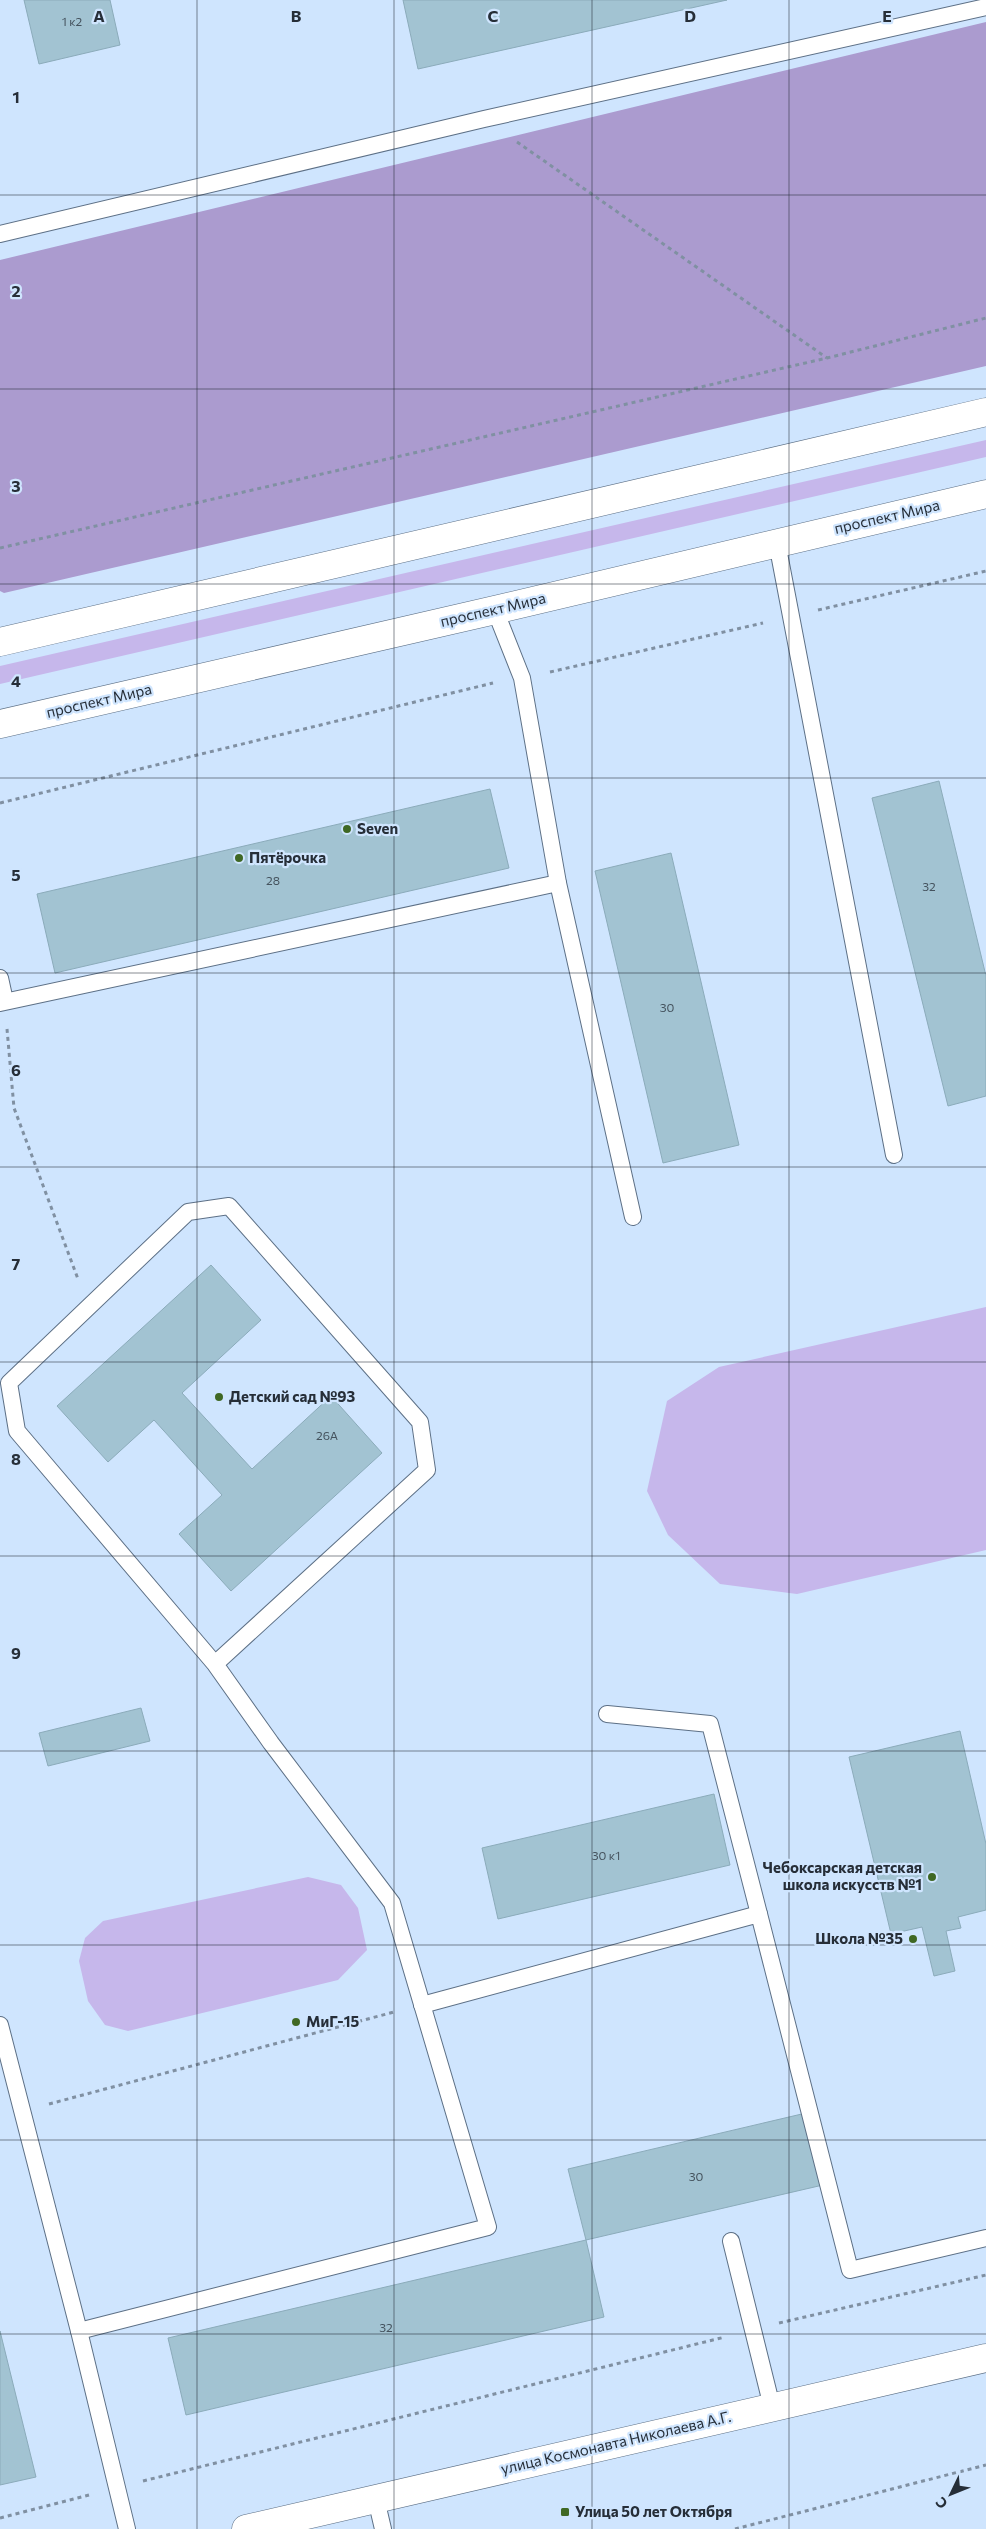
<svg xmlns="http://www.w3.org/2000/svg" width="986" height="2529" font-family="Commissioner,sans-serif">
<rect width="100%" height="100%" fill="#cfe5fe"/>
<!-- green -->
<g fill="#c6b7eb">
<path d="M986,440V457L0,684V666Z"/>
<path d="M986,1307V1550L797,1594L720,1584L668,1535L647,1491L667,1401L719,1367Z"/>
<path d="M308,1877L341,1885L358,1908L367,1950L338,1980L128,2031L105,2025L88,2001L79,1961L85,1938L103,1921Z"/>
</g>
<!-- forest -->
<path fill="#ab9bcf" d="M986,22V366L4,593L0,591V260Z"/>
<!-- building -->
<g fill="#a2c3d2" stroke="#8babba">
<path d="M24,0H110L120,45L39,64Z"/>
<path d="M403,0H727L418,69Z"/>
<path d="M939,781L986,976V1096L948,1106L872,798Z"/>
<path d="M490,789L509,868L55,973L37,894Z"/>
<path d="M671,853L739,1145L663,1163L595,871Z"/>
<path d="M211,1265L261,1320L182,1393L252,1469L331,1396L382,1453L231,1591L179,1534L222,1495L154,1420L108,1462L57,1406Z"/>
<path d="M141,1708L150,1741L48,1766L39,1733Z"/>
<path d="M960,1731L986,1844V1910L958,1917L961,1928L946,1931L955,1971L934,1976L922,1927L891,1934L849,1757Z"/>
<path d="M714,1794L730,1865L498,1919L482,1848Z"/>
<path d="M806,2113L823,2185L586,2240L568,2169Z"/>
<path d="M586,2240L604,2317L186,2415L168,2338Z"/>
<path d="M0,2331L36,2477L0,2485Z"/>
</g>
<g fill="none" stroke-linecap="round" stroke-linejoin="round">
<!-- service casing -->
<g stroke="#5d7086" stroke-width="18">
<g id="service">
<path d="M0,234L484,119L986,7"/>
<path d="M777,543L894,1155"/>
<path d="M495,610L522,678L558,883L633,1217"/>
<path d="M0,978L5,1001"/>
<path d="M0,1003L558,883"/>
<path d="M607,1714L710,1724L759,1914"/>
<path d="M422,2005L759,1914L850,2270L986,2238"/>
<path d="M0,2025L79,2331L127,2529"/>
<path d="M731,2241L772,2407"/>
<path d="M79,2331L488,2227L392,1903L271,1743L215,1664L17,1431L9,1383L188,1212L229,1206L420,1422L427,1470L215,1664"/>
<path d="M376,2499L383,2529"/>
</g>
</g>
<!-- tertiary casing -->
<g stroke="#5d7086" stroke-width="29">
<path id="tertiary" d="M246,2529L986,2358"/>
</g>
<!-- primary casing -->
<g stroke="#5d7086" stroke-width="29">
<g id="primary">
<path d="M0,642L986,412"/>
<path d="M0,724L495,610L986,494"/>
</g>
</g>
<!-- path -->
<g stroke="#8090a2" stroke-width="3" stroke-dasharray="4 4" stroke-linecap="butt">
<path d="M517,142L827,358"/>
<path d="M0,548L827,358L986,318"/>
<path d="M818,610L986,571"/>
<path d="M550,672L763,623"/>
<path d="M0,803L493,683"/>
<path d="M7,1029L14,1108L78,1279"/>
<path d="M49,2104L394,2012"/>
<path d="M779,2323L986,2275"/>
<path d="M143,2481L725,2337"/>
<path d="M0,2518L89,2495"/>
<path d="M735,2529L986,2465"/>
</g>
<!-- service -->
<use href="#service" stroke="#fff" stroke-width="16"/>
<!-- tertiary -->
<use href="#tertiary" stroke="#fff" stroke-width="28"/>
<!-- primary -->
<use href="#primary" stroke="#fff" stroke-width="28"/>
</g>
<!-- grid -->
<path fill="none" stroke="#262e38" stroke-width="1" stroke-opacity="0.55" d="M197,0V2529M394,0V2529M592,0V2529M789,0V2529M0,195H986M0,389H986M0,584H986M0,778H986M0,973H986M0,1167H986M0,1362H986M0,1556H986M0,1751H986M0,1945H986M0,2140H986M0,2334H986"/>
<!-- markers -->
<g fill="#3f6824" stroke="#cfe5fe" stroke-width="2">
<circle cx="347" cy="829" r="5"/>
<circle cx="239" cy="858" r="5"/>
<circle cx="219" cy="1397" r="5"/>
<circle cx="932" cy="1877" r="5"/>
<circle cx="913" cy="1939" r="5"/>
<circle cx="296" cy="2022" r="5"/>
<rect x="560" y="2507" width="10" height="10" rx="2.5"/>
</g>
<g text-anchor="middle" stroke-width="4.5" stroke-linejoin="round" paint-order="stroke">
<!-- number labels -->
<g font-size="12" fill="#45535e">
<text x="72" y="26">1 к2</text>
<text x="273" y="885">28</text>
<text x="929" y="891">32</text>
<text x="667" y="1012">30</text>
<text x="327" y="1440">26А</text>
<text x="606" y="1860">30 к1</text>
<text x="696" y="2181">30</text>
<text x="386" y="2332">32</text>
</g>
<!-- street labels -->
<g font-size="15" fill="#262e38" stroke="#cfe5fe">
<text transform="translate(887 517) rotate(-13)" y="5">проспект Мира</text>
<text transform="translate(493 610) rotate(-13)" y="5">проспект Мира</text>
<text transform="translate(99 701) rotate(-13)" y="5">проспект Мира</text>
<text transform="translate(616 2443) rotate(-13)" y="5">улица Космонавта Николаева А.Г.</text>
</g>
<!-- poi labels -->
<g font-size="15" font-weight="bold" fill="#262e38" stroke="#cfe5fe" text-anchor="start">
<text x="357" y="834">Seven</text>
<text x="249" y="863">Пятёрочка</text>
<text x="229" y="1402">Детский сад №93</text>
<text x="922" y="1873" text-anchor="end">Чебоксарская детская<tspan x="922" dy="17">школа искусств №1</tspan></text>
<text x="903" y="1944" text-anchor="end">Школа №35</text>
<text x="306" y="2027">МиГ-15</text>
<text x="575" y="2517">Улица 50 лет Октября</text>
</g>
</g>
<g font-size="16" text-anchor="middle" font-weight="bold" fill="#262e38" stroke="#cfe5fe" stroke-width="4.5" stroke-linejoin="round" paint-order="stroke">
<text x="99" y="22">A</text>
<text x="296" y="22">B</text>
<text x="493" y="22">C</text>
<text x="690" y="22">D</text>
<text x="887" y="22">E</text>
<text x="16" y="103">1</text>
<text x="16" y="297">2</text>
<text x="16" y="492">3</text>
<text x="16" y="687">4</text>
<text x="16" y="881">5</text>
<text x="16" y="1076">6</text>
<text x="16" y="1270">7</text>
<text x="16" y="1465">8</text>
<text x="16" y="1659">9</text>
</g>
<!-- north arrow -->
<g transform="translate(951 2494) rotate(227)" stroke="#cfe5fe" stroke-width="4" paint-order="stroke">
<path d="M0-4L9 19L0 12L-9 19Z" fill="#262e38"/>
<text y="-8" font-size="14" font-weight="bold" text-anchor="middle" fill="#262e38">С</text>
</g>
</svg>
